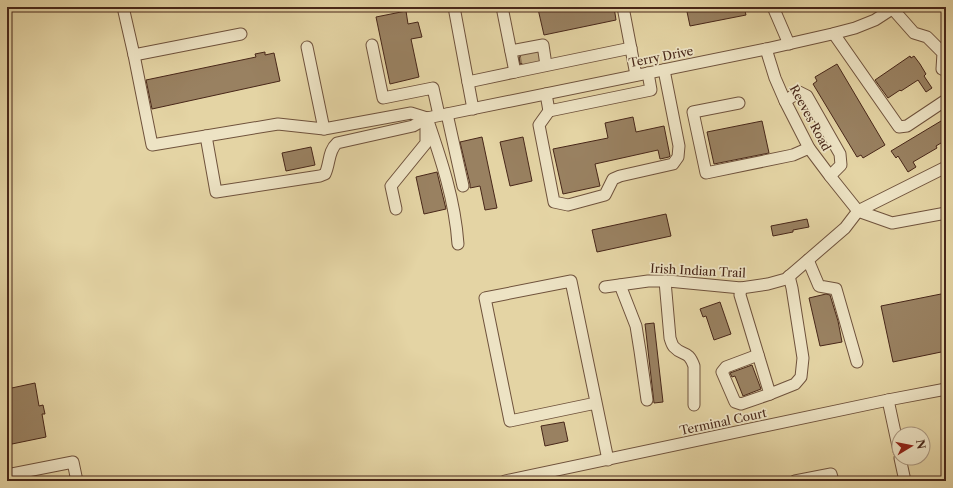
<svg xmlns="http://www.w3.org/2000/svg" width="953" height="488" font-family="'Libre Caslon Text',serif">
<rect width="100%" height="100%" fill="#e4d4a4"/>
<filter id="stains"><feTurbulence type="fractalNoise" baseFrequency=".005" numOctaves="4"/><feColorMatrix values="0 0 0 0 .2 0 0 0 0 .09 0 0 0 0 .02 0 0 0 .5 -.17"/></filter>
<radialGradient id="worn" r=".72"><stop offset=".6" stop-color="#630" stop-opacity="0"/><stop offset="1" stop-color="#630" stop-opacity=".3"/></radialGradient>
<!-- building -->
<g fill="#998161" stroke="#482719">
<path d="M547,7H614L616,20L544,35L538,9Z"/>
<path d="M686,7H744L746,15L690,26Z"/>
<path d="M406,11L408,24L418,22L422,37L411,39L419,77L390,84L376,17Z"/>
<path d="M265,52V55L274,53L280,81L152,109L146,80L256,57L255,54Z"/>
<path d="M537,53L538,60L520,64L519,57Z"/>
<path d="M910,56L911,58L914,56L920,64L926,74L924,76L932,88L926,92L918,80L901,91L900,90L888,98L875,80Z"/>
<path d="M837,64L885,145L863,158L861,155L857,157L813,84L817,81L815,77Z"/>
<path d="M633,117L636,132L664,126L670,156L669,157L660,159L658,150L595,164L600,186L563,194L553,149L608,138L605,123Z"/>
<path d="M946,118V140L936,146L937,148L913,162L916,167L908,172L898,156L896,158L891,151Z"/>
<path d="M762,121L769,153L714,164L707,132Z"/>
<path d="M482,137L497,208L485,210L480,186L470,188V184L460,142Z"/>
<path d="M523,137L532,181L510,186L500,142Z"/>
<path d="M311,147L315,165L286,171L282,153Z"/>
<path d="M437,172L446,209L424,214L416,177Z"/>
<path d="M666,214L671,236L597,252L592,230Z"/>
<path d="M807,219L809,227L793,230V232L773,236L771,226Z"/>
<path d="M946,293V351L893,362L881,306Z"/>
<path d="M826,294L830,295L838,321L842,342L820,346L809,298Z"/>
<path d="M720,302L731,334L714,340L706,316L703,317L700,309Z"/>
<path d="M654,323L663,402L654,403L645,324Z"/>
<path d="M752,365L761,389L743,396L735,376L732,377L730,373Z"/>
<path d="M35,383L39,406L43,405L45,414H42L46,437L12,444L10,439L7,440V389Z"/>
<path d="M564,422L568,441L545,446L541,426Z"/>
</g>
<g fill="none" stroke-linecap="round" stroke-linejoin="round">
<!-- minor-tunnel -->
<g stroke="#c5b188" stroke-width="11" stroke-dasharray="11 5.5" stroke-linecap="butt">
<path d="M535,52L536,62"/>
<path d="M526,54L528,64"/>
</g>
<!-- minor casing -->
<g stroke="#6f523c" stroke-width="13">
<g id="minor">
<path d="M123,7L134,55"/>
<path d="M454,7L473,109"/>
<path d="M502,7L515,72L631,48"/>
<path d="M623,7L636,75"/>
<path d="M773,7L789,44"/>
<path d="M891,7L914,33L927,37L943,53L942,69L946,71"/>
<path d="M241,34L134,55L152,145L278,124L324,129"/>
<path d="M834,34L899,127L907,126L946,100"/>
<path d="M372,45L383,98L433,88L439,115"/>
<path d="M307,47L324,129L411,113L427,118"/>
<path d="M766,49L775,78L785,101L809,148L830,176L858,211"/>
<path d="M511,51L543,45L546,65"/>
<path d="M468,82L515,72"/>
<path d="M546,94L549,111L651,90L648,73"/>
<path d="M785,101L799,92L807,96L840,154L841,165L830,176"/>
<path d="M739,103L693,112L706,173L793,155L809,148"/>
<path d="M549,111L539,125L554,202L568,205L605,195L613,179L620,176L673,164L678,157L679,146L664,70"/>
<path d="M447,114L463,186"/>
<path d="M427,118C441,159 455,200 458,244"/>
<path d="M206,136L216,192L320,176L325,174C330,164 328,151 337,143L413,126L427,118L766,49L832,34L855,28L875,20L895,7"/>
<path d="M396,209L391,186L426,143V127"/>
<path d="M858,211L892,223L946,213"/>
<path d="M808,260L819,286L836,289L857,362"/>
<path d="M665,281L670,338C671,341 672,345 674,347C683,357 688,349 694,366V405"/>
<path d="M620,285L636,326L640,351L647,400"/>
<path d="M605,287L648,281H668L741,288L768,284L786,279L845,228L858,211L946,167"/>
<path d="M741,288L740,295L770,394L795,384L801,377L803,358L792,288L789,276"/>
<path d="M758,355L726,367L722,372L735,402L741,404L770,394"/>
<path d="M888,400L899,451"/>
<path d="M596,403L510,421L485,298L571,281L608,460"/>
<path d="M900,458L905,481"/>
<path d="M7,475L73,462L77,481"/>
<path d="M505,481L888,400L946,389"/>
<path d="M795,481L831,474L833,481"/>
</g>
</g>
<!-- minor -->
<use href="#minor" stroke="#ede3c4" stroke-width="11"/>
</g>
<g text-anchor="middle" stroke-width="3.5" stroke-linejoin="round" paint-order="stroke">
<!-- street labels -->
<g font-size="12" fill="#482719" stroke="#ede3c4">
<text transform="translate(661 57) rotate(-11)" y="4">Terry Drive</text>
<text transform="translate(810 118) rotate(62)" y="4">Reeves Road</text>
<text transform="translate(698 271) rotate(3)" y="4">Irish Indian Trail</text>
<text transform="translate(723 422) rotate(-12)" y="4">Terminal Court</text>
</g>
</g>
<!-- margin -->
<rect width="953" height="488" fill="none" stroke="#e4d4a4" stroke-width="24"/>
<rect x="8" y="8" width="937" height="472" fill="none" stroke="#482719" stroke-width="2"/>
<rect x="12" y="12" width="929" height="464" fill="none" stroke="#482719"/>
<!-- north arrow -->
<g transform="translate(911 446) rotate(80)"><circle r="19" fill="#ede3c4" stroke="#ab9880"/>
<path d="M0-3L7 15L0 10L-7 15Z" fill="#8f2418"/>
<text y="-6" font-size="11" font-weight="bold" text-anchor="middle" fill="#482719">N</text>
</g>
<rect width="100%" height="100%" filter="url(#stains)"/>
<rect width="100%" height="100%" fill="url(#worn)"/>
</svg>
